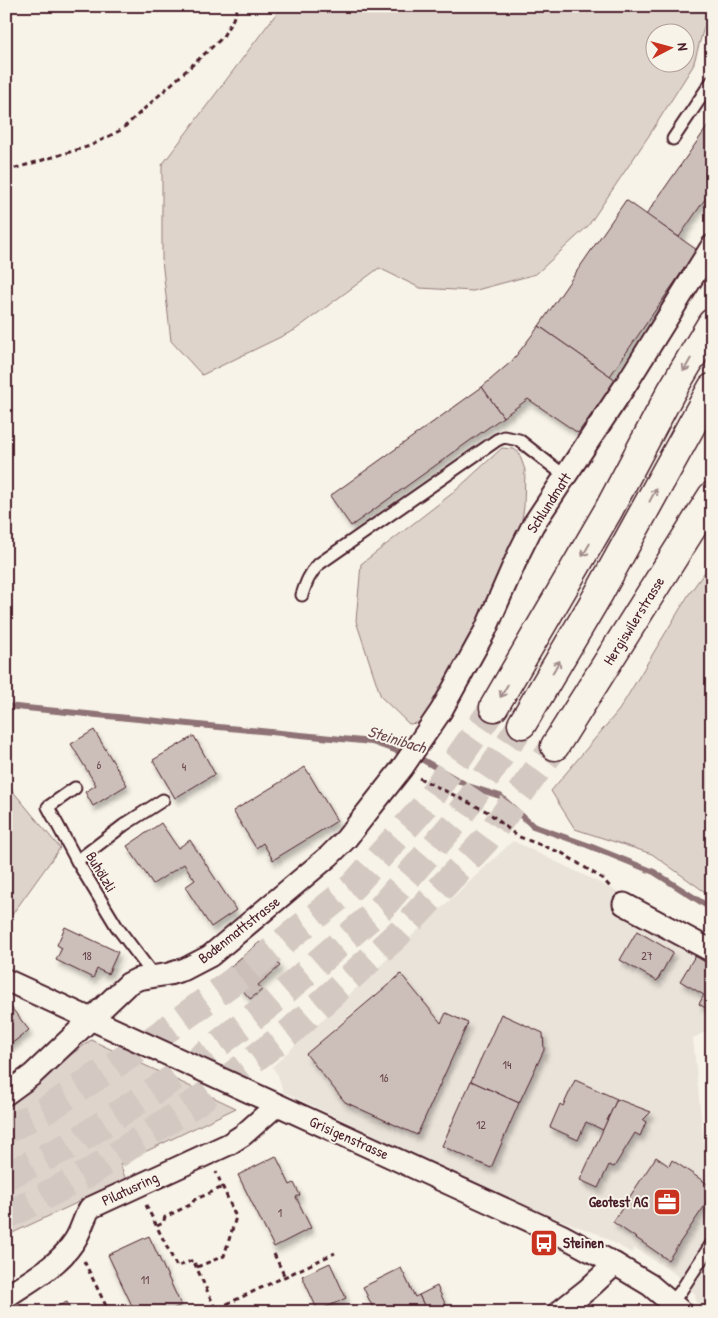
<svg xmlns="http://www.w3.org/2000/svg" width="718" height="1318" font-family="'Patrick Hand',sans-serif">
<defs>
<filter id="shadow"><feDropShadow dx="3" dy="5.5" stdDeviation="2.5" flood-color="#0004"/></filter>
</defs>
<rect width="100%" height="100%" fill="#f7f3e8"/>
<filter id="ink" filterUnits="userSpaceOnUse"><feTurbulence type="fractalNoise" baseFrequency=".02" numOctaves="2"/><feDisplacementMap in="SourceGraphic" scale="10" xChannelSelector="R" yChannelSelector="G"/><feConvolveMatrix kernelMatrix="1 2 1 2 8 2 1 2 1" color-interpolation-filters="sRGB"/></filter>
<g filter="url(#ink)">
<!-- built -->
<path fill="#eae3da" d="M513,841L712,937V1029L693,1038L704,1146L712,1147V1312H706L697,1304L695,1294L678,1276L635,1248L632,1253L598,1234L534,1210L475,1183L397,1150L345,1121L283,1092L278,1075L272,1067Z"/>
<!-- green -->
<g fill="#ded4cc" stroke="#947a7c" fill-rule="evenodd">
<path d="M282,6H710L693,66L648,137L588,226L536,274L473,291L420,288L379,268L295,330L202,375L171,341L162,260V165ZM656,32H686V62H656Z"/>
<path d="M502,448L514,449L519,453L525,470L524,507L518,543L469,645L424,718L417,723L409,724L381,697L356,621L361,564L454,492Z"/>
<path d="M712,562V897L652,854L575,829L551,791L619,710L689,594Z"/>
<path d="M6,783L60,848L6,923Z"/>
<path d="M91,1040L236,1108L120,1164L126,1180L6,1236V1108L56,1066Z"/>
</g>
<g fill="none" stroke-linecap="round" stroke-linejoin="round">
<!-- stream -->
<path stroke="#8e7275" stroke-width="6" d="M6,706L372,742L423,760L468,786L500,796L533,826L587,845L654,872L712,909"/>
</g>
<!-- building -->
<g fill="#ccbfb9" stroke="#4a1f2b" filter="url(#shadow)">
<path d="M712,120V189L679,237L646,215Z"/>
<path d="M626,200L697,250L610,376L539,326Z"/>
<path d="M539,326L616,380L578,433L528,399L503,417L482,387L512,361Z"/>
<path d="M482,387L503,417L351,526L330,496Z"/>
<path d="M94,730L127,785L93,806L85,792L96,785L71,744Z"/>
<path d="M194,736L215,774L175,798L153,760Z"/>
<path d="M305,767L337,821L273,860L263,843L256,848L233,811Z"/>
<path d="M161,823L178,848L190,840L236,910L211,927L185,887L195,880L184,864L153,884L127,846Z"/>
<path d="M65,927L118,952L108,974L97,969L93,978L56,960L62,948L57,945Z"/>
<path d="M637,931L673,952L657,981L620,960Z"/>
<path d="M260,942L280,966L258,985L262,990L250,999L226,970Z"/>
<path d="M695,956L712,966V1012L699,1004L704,995L680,981Z"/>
<path d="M401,974L441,1023L446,1013L468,1023L417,1135L345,1102L306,1054Z"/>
<path d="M10,1006L29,1030L6,1048V1009Z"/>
<path d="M501,1014L543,1033L544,1050L519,1103L471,1081Z"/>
<path d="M575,1080L617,1099L603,1130L586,1122L578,1140L550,1127L560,1104L563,1106Z"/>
<path d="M471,1081L519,1103L491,1168L442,1146Z"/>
<path d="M617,1099L651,1112L643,1120L646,1122L640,1136L635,1133L614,1167L609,1165L598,1188L580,1180Z"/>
<path d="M276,1156L290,1185L294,1183L300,1195L296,1197L311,1228L274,1247L238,1175Z"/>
<path d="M656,1157L669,1166L672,1160L712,1187V1195L668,1260L613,1222Z"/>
<path d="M149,1236L181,1305L167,1312H135L108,1255Z"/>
<path d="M330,1263L346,1298L318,1311L302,1276Z"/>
<path d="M401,1268L415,1297L419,1295L425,1307L421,1309L422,1312H375L363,1287Z"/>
<path d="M437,1286L449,1312H422L421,1309L425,1307L419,1295Z"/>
<path d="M67,1302L71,1312H45Z"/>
</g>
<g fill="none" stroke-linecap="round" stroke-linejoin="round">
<!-- primary-tunnel -->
<path stroke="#d4c9c2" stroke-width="28" stroke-dasharray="28 14" stroke-linecap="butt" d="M6,1216L89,1173L198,1101L291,1031L397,935L485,841L555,746"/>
<!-- highway-tunnel -->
<g stroke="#d4c9c2" stroke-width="28" stroke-dasharray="28 14" stroke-linecap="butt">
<path d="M6,1130L49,1108L148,1043L239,977L353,886L423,808L494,707"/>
<path d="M6,1176L71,1145L181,1073L270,1004L381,908L456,821L522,724"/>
</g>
<!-- lane casing -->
<g stroke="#4a1f2b" stroke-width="15">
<g id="lane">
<path d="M673,139L712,81"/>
<path d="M302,595C306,583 309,574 319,564L497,440L504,437L519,440L565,476"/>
<path d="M75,788L48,807L77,861L117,927L154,976"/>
<path d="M77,861L124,825L163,800"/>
<path d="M671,1303L680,1292L712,1243"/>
</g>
</g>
<!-- street casing -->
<g stroke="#4a1f2b" stroke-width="25">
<g id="street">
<path d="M624,904L712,951"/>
<path d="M6,980L561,1235L615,1264L650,1285L682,1312"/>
<path d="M6,1094L32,1075L128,984L138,979L169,974L185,969L210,956L329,856L346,839L402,768L441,711L485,631L520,551L533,525L625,386L712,246"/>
<path d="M6,1297C29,1281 57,1267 73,1243C81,1233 83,1219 90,1208L229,1144L243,1135L277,1105"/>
<path d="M559,1312L588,1289L615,1264"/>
</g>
</g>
<!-- primary casing -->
<g stroke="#4a1f2b" stroke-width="31">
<path id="primary" d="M555,746L712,496"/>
</g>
<!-- highway casing -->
<g stroke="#4a1f2b" stroke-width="31">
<g id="highway">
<path d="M494,707L608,511L671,392L712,323"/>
<path d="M522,724L598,595L712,388"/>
</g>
</g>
<!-- path -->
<g stroke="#4a1f2b" stroke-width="3" stroke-dasharray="5 4" stroke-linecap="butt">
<path d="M6,171L90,146L121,130L222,38L233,19L238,6"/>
<path d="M419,778L488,812L517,836L562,853L603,879L611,888"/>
<path d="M146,1205L177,1267L193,1260L217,1312"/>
<path d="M157,1226L163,1223L165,1217L192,1204L194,1200L223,1187"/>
<path d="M274,1254L285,1277"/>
<path d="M84,1261L109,1312"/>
<path d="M197,1267L224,1256L236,1217L216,1172"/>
<path d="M210,1312L335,1253"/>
<path d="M355,1312L358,1310"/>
</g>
<!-- lane -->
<use href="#lane" stroke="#f7f3e8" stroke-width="11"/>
<!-- street -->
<use href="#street" stroke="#f7f3e8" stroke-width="21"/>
<!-- primary -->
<use href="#primary" stroke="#f7f3e8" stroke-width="28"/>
<!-- highway -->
<use href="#highway" stroke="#f7f3e8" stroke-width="28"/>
</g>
<!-- one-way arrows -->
<defs><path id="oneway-shaft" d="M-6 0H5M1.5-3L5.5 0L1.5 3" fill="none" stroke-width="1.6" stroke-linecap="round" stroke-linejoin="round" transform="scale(1.25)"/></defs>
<g stroke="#a0898a">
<use href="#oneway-shaft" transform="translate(687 365) rotate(120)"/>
<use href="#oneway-shaft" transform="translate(653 495) rotate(-62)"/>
<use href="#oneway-shaft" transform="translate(586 550) rotate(120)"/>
<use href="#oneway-shaft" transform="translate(556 667) rotate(-60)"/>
<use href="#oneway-shaft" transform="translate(504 691) rotate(120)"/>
</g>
</g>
<!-- icons -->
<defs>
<g id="office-square" transform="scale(1.4375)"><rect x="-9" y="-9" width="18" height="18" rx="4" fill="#c8321e" stroke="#f7f3e8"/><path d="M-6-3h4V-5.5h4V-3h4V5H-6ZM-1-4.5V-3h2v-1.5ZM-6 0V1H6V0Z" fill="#fff"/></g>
<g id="bus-square" transform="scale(1.4375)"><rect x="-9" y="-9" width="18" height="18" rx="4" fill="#c8321e" stroke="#f7f3e8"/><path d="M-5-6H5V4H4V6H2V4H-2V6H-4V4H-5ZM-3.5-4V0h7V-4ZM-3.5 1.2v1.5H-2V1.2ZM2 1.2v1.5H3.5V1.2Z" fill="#fff"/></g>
</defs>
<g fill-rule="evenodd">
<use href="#office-square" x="667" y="1202"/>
<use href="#bus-square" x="544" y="1243"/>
</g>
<g text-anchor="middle" stroke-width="4" stroke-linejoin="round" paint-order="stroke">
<!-- number labels -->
<g font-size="12" fill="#6a474e">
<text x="99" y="769">6</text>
<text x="184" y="771">4</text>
<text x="87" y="960">18</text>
<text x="647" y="960">27</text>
<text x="507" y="1069">14</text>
<text x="384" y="1082">16</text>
<text x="481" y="1129">12</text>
<text x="280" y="1217">1</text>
<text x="145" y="1284">11</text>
</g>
<!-- street labels -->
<g font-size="15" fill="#4a1f2b" stroke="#f7f3e8">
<text transform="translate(549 503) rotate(-57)" y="5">Schlundmatt</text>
<text transform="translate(634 621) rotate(-58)" y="5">Hergiswilerstrasse</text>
<text transform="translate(101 872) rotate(59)" y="5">Buhölzli</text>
<text transform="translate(239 930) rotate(-38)" y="5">Bodenmattstrasse</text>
<text transform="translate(349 1138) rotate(24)" y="5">Grisigenstrasse</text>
<text transform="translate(130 1189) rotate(-25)" y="5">Pilatusring</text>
</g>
<!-- poi labels -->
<g font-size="15" font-weight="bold" fill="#4a1f2b" stroke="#f7f3e8" text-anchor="end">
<text x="648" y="1207">Geotest AG</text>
<text x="563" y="1248" text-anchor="start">Steinen</text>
</g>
<!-- water labels -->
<g font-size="16" font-style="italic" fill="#6c4950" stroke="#f7f3e8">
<text transform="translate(397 739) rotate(17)" y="6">Steinibach</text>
</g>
</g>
<!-- margin -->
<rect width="718" height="1318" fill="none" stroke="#f7f3e8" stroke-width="25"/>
<rect x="12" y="12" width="693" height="1293" fill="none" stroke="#4a1f2b" stroke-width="2" filter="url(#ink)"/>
<!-- north arrow -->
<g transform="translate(670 48) rotate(84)"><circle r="24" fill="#f7f3e8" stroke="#b29e9c"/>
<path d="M0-4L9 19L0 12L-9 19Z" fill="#c8321e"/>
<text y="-8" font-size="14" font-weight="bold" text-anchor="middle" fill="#4a1f2b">N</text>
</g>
</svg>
